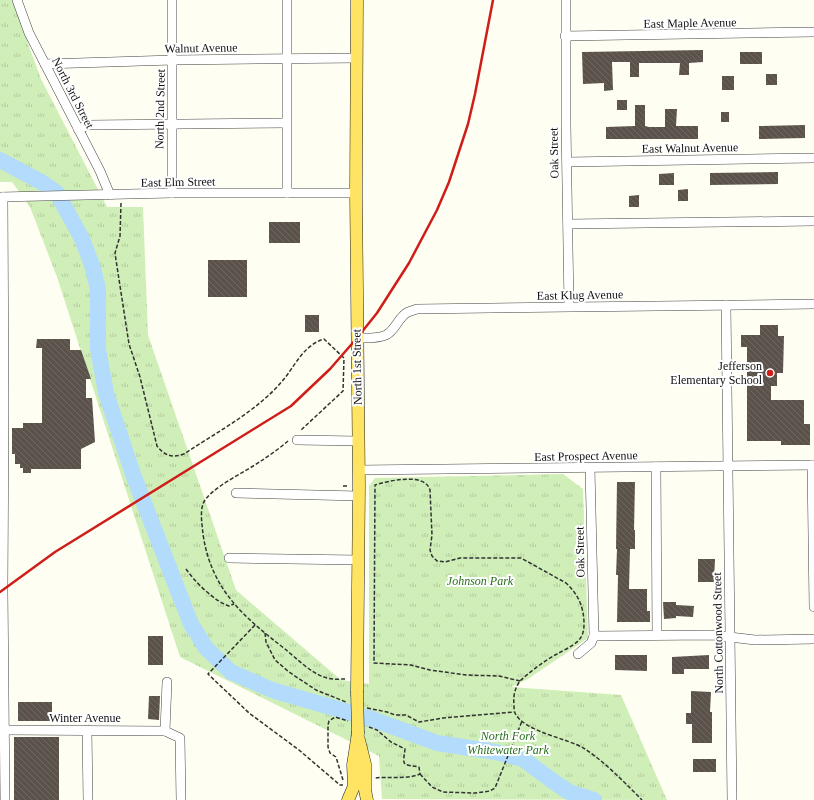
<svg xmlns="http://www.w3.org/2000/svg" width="814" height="800" font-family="Georgia,serif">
<defs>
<pattern id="grass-tufts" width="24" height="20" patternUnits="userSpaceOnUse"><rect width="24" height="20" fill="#d0eeb8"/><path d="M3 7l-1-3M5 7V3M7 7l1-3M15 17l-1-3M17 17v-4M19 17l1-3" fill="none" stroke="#b2cb9d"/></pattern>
<pattern id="building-back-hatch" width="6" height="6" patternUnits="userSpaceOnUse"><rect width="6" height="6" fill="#5a524b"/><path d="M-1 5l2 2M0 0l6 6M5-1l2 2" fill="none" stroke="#6d6661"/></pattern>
</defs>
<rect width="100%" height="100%" fill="#fffef3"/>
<!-- grass -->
<path fill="url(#grass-tufts)" d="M0,0H12L41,79L107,207H143L148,335L236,590L341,680L369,684V486L375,478L563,474L583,489L588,638L528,679L511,687L621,695L667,800L382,799L379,756L180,657L57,277L30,207L12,182H0Z"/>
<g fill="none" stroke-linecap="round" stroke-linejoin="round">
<!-- river -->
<path stroke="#b2dbfc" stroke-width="16" d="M0,160L43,183L57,193L82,239L92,265L98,289V349L106,393L134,477L175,583L191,624L206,648L231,672L272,690L372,719L437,743L496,752L523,759L554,782L569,792L594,800"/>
</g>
<!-- building -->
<g fill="url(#building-back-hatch)">
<path d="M703,50V62L689,63V75H679L680,63H639V77H630V62H612L613,90L604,91V83L583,84L582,52Z"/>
<rect x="740" y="52" width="22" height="12"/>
<rect x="766" y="74" width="11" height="11"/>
<rect x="722" y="76" width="12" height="14"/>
<rect x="617" y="100" width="10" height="10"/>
<path d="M635,105H645V126L649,127H665V109H677L676,126H698V139H606V127L635,126Z"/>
<rect x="721" y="112" width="8" height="10"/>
<path d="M805,125V138L759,139V126Z"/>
<path d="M778,172V184L710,185V173Z"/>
<path d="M674,173V185H659V174Z"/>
<path d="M688,189V201H678V190Z"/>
<path d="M639,195V207H629V196Z"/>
<rect x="269" y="222" width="31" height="21"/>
<rect x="208" y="260" width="39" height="37"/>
<rect x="305" y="315" width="14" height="17"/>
<path d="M760,325H778V336H784L783,373H777V386H771V400H804V424H810V445H781V441H747V347H741V335H760Z"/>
<path d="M37,339H70V350H81L91,379H86V398H92L95,442L81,449V469H31V473H23V468H20V464H15V454H12V428H23V423H42V348H36Z"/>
<path d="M617,482H635L634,530H635V549H630L629,589H647V611H650V622H617L618,575H616L617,549H616Z"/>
<path d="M698,559H715L714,582H698Z"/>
<path d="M663,602H676V605L694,606L693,617L676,616V618L664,619Z"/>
<rect x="148" y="636" width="15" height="29"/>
<path d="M615,655H647V671L615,670Z"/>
<path d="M709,655V669H684V674H672V657Z"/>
<path d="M691,691L711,692L710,712H712V743H692V724H686V713H691Z"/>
<path d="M149,696H160L159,720L148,719Z"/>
<rect x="18" y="702" width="34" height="19"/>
<rect x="14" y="737" width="45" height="63"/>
<rect x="693" y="759" width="23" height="13"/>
</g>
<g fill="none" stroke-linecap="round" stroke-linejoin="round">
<!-- minor casing -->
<g stroke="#434343" stroke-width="10">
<g id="minor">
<path d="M17,0L29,33L100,171L110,195"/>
<path d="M566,0V125L569,306"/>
<path d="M565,36L814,32"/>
<path d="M45,64L173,60L357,58"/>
<path d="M78,129L89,125L286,123"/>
<path d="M567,162L814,158"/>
<path d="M172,193V0"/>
<path d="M287,193V0"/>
<path d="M0,197L172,193H356"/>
<path d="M3,197L4,406L3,590L5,800"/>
<path d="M568,224L814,221"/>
<path d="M726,305C727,470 731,635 732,800"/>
<path d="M357,338C366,338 377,339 386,335C396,330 398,317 408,312C411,311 414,310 417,309L814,304"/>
<path d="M297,440L358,441"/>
<path d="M812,465L814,607"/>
<path d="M656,467L657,635"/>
<path d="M359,470L814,465"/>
<path d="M236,493L359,496"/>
<path d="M229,558L359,560"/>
<path d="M594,636L713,635L755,640L814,639"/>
<path d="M578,654L591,643L594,636L590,468"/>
<path d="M5,730L165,731L180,738L181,800"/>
<path d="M87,730L88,800"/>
<path d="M165,731L167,682"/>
</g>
</g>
<!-- major casing -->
<g stroke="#212121" stroke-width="13">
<g id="major">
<path d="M357,0L356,193L359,486L357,691"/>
<path d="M359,740L365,764V790L367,800"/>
<path d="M348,800L354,786L353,765L358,733"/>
</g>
</g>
<!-- path -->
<g stroke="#323232" stroke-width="1.5" stroke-dasharray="4 2" stroke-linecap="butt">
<path d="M121,203L120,236L115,253L116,260L129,344L140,377L157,446C165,456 172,458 184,454C217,432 259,410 284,379C296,364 304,345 324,339L344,358L343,391L300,431"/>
<path d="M288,441C280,448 270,455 261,461C247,471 208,489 203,504C200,513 202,524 203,534C211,590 244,617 285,649C296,658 311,673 324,677C331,680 338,679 345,679"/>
<path d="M343,486H349"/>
<path d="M186,569C195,582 214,601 229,606L234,604"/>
<path d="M255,625L208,674L249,713L299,750L340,785H343"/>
<path d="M265,633L266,642L275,660L289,672L316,690L346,702"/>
<path d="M520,681L499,676L466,675L430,670L411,665L374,663L375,485C388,481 425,472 430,490L432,535L430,550L432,556L437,561L445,562L460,558H521L566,583C578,594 584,607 584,624C584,630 583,636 578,641C573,646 564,650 557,654C544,661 531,671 520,681C515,688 513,696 514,704C514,707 514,711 515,713C524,732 568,738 585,749C606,763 624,782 642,800"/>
<path d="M367,708L387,712L395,715H406L419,722L443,718L514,712"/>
<path d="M369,727L377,730L391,742L405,749C403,766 401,764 419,767L420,774C406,780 389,776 375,778"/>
<path d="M420,774L432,787L443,792L475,793L490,791L495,788L522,721"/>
<path d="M343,780L336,757L330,753L328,747V725L329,721L335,717L348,721"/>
</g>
<!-- minor -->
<use href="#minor" stroke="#fff" stroke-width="9"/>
<!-- major -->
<use href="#major" stroke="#ffe463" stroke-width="12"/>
<!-- rail -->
<path stroke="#cf1e19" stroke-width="2.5" d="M0,592L55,552L291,406L330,369L357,338L377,313L409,263L437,210L449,182L468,124L475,94L493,0"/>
<!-- major-bridge casing -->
<g stroke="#212121" stroke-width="13" stroke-linecap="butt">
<path id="major-bridge" d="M357,691L358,733"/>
</g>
<!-- major-bridge -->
<use href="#major-bridge" stroke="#ffe463" stroke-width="12"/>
</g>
<!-- markers -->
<circle fill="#cf1e19" stroke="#fff" stroke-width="1.5" cx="770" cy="373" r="4"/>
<g text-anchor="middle" stroke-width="4" stroke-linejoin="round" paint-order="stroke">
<!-- street labels -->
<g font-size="12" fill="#101010" stroke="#fff">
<text transform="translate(690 23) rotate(-1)" y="4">East Maple Avenue</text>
<text transform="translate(201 48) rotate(-1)" y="4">Walnut Avenue</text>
<text transform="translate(73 93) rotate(63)" y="4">North 3rd Street</text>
<text transform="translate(160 109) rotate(-89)" y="4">North 2nd Street</text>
<text transform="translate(690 148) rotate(-1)" y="4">East Walnut Avenue</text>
<text transform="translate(554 153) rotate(-91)" y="4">Oak Street</text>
<text transform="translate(178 182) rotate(-1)" y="4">East Elm Street</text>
<text transform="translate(580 295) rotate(-1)" y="4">East Klug Avenue</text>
<text transform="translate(357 367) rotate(-91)" y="4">North 1st Street</text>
<text transform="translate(586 456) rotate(-1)" y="4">East Prospect Avenue</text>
<text transform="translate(580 552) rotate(-91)" y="4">Oak Street</text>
<text transform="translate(718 633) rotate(-91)" y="4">North Cottonwood Street</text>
<text x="85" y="722">Winter Avenue</text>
</g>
<!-- poi labels -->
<g font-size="12" fill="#101010" stroke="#fff" text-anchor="end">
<text x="762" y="370">Jefferson<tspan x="762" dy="14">Elementary School</tspan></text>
</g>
<!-- park labels -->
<g font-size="12" font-style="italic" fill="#256f19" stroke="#fff">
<text x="480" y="585">Johnson Park</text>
<text x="508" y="740">North Fork<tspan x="508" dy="14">Whitewater Park</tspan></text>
</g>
</g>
</svg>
